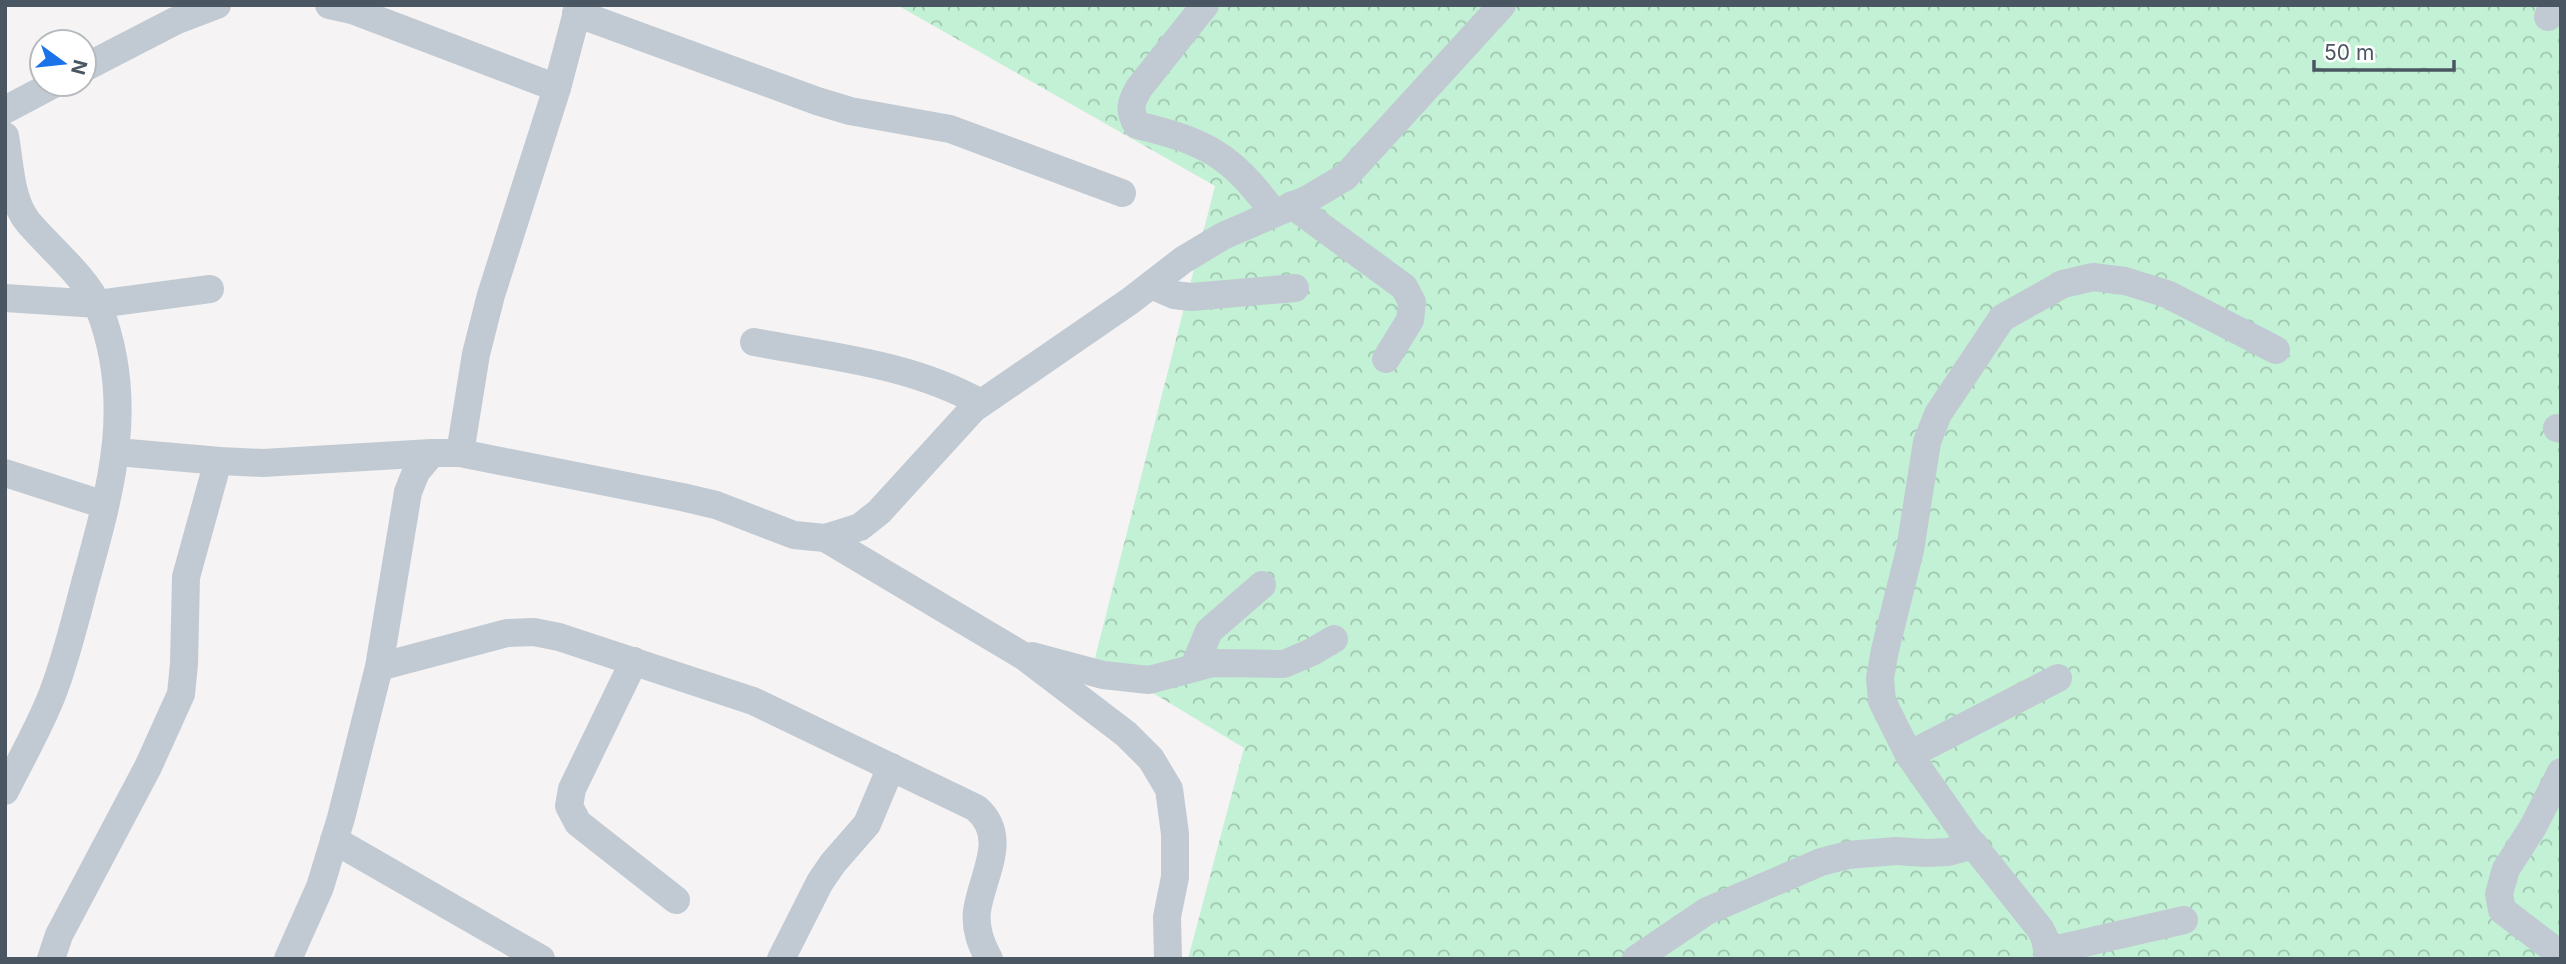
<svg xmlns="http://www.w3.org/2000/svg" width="2566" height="964" font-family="Inter,sans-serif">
<defs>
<pattern id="forest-crowns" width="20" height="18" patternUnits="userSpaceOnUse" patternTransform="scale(1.75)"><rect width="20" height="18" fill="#c3f1d5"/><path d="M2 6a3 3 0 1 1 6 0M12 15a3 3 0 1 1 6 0" fill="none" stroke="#a0c6b0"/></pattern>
</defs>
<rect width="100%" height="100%" fill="#f5f3f3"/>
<!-- forest -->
<path fill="url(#forest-crowns)" d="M897,5H2561V959H1188L1244,748L1095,658L1215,186Z"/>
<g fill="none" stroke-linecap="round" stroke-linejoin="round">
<!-- minor -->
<g stroke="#c1cad2" stroke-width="28">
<path d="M329,5L352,10L557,88"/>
<path d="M1205,5L1139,88C1131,102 1128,110 1137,125C1207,142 1230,154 1274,213"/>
<path d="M576,13L817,101L850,111L950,129L1122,193"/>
<path d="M2548,17L2553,5"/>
<path d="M84,68L175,21L217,5"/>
<path d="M5,110L54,84"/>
<path d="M5,136C10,163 10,200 28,222C48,246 88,279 99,308C136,403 111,489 85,583C75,621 66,659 52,695C39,728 21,759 5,791"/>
<path d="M1292,205L1404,287L1412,302L1410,320L1386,359"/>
<path d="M1151,285L1174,295L1191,297L1295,288"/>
<path d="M5,298L98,304L210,289"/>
<path d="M754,342C833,357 911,364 981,403"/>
<path d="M2557,428L2561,429"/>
<path d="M117,452L220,461L263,463L432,453"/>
<path d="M460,453L476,354L491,295L557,88L579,5"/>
<path d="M5,473L105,505"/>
<path d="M825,538L1025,657L1126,734L1151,759L1169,789L1175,834V877L1167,917L1168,959"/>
<path d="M1032,656L1103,675L1149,680L1213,663L1284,664L1312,652L1334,639"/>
<path d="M634,661L572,789L569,806L578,823L676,900"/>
<path d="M379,667L507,633L534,632L559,637L753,701L976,808C1010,837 982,875 977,911C975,929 981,944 989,959"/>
<path d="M1194,667L1209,631L1262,585"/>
<path d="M1909,755L2058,678"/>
<path d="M2561,772L2533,827L2506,869L2499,894L2502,910L2561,955"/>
<path d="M334,840L541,959"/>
<path d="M2049,951L2184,920"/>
<path d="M51,959L59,935L148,767L181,694L184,664L186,577L218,461"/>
<path d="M288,959L320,887L341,818L379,667L408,492L416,472L432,453H460L682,497L716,505L794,535L825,538L860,527L879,512L973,409L1130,301L1183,260L1223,236L1308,199L1345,177L1502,5"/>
<path d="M781,959L820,882L833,863L867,824L891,767"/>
<path d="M1636,959L1707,911L1821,862L1848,855L1896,851L1926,853L1948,852L1974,845"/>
<path d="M2049,959L2045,939L2041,930L1966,836L1909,755L1882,701L1880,678L1885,650L1910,550L1927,442L1938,414L2002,318L2063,284L2093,277L2125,281L2167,294L2276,350"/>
</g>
</g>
<!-- border -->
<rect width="2566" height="964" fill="none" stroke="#4a5661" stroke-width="14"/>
<!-- north arrow -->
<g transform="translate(63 63) rotate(105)"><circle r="33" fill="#ffffff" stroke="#b7bbc0" stroke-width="2"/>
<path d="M0-5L12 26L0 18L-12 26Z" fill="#1a73e8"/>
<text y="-10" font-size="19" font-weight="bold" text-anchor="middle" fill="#4a5661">N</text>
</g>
<!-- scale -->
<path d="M2314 60v10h140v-10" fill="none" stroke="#4a5661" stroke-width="3.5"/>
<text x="2324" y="60" font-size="21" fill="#4a5661" stroke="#ffffff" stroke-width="5" paint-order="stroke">50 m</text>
</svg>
